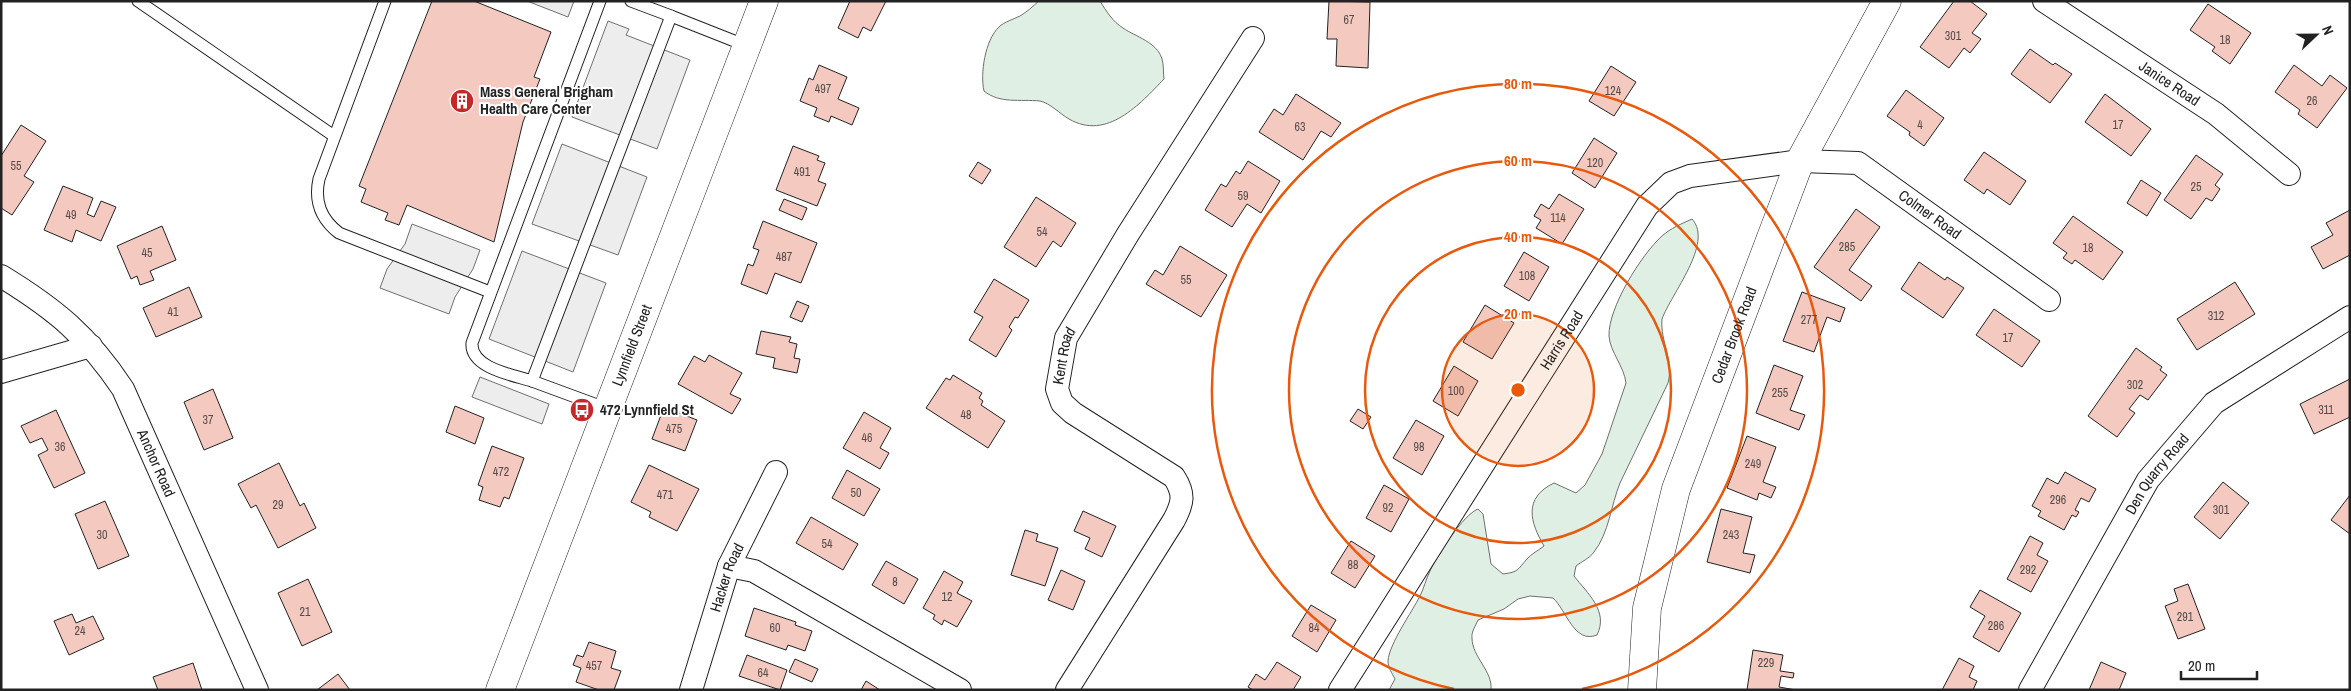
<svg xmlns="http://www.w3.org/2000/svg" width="2351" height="691" font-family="'Archivo Narrow',sans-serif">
<rect width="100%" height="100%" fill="#fff"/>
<!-- green -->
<g fill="#e0efe3" stroke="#6f6f6f">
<path d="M1039,1H1100C1106,11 1113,22 1123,28C1136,37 1157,42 1162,59C1164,65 1163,73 1164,79C1140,104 1107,141 1069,119C1060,114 1050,103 1040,101C1020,99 1000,104 984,91C980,74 985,40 999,27C1004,22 1014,19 1020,16C1027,12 1033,6 1039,1Z"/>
<path d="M1692,219C1714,243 1671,294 1662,319C1660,341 1674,361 1668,383L1620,483C1611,505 1609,533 1594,552C1590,558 1581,562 1576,566L1574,576C1587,593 1609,611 1597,635C1574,644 1567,611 1553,598L1530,596L1518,599L1504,609L1478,620C1476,625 1471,632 1472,638C1472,657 1493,671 1491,690H1389L1395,679C1392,673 1388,668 1388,661C1389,644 1412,612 1420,596C1424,588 1426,579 1430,571C1437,555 1463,515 1478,509L1483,514L1491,564L1503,574C1519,572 1517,570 1527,559C1531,554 1539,550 1544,546C1530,522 1523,498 1554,483L1576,493L1585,485L1602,454L1626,383C1624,366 1610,352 1609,336C1608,308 1641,255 1662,236C1671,228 1681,224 1692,219Z"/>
</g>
<!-- parking -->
<g fill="#ededed" stroke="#6f6f6f">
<path d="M527,1H574L568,17Z"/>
<path d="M608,21L629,29L626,35L690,60L657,149L572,117Z"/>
<path d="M562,144L647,177L618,255L532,224Z"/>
<path d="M412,224L480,250L473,269L455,297L449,314L380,288L387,269L405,244Z"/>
<path d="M522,251L606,283L573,372L489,339Z"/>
<path d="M480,377L549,404L542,424L472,397Z"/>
</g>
<!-- building -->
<g fill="#f3c9c0" stroke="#222">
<path d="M432,1H474L551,32L534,77L540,79L523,122L494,242L407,205L399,225L385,220L388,213L361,202L366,189L359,186Z"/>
<path d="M850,1H886L871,31L863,27L858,38L838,28Z"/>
<path d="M1329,1L1370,2L1368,68L1336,66L1337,39H1327Z"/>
<path d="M1954,1H1970L1987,14L1972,33L1981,39L1970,53L1964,48L1949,68L1920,47Z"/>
<path d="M2208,4L2251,33L2230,64L2212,51L2215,47L2190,30Z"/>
<path d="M2030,49L2053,65L2055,63L2072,74L2050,103L2011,74Z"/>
<path d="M819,65L847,77L838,99L859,108L852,125L831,116L829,122L814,116L817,108L800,101L809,78L813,80Z"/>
<path d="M2294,65L2322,86L2330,75L2347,88L2317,128L2298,114L2300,110L2275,92Z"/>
<path d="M1611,66L1636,82L1614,116L1589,101Z"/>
<path d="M1906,90L1944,118L1924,146L1909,135L1910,132L1887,116Z"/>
<path d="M1296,94L1341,123L1331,137L1321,131L1303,160L1259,132L1274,109L1283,115Z"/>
<path d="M2105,94L2151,129L2131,156L2085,122Z"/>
<path d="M21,125L46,141L24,176L34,182L12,215L1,208V156Z"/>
<path d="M1594,138L1617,153L1595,188L1572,173Z"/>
<path d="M793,146L819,156L817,160L825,163L818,181L826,184L817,206L776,190Z"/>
<path d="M1984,152L2026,181L2010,205L1987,189L1984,194L1964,180Z"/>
<path d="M2196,155L2223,174L2215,185L2220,189L2212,201L2206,198L2191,219L2164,200Z"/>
<path d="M1248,161L1280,181L1261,213L1247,204L1232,227L1205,210L1221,184L1226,187L1236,171L1240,174Z"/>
<path d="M978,162L991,170L982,184L969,176Z"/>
<path d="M2141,180L2161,193L2147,216L2127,203Z"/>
<path d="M63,186L93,198L87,214L94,217L101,201L116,207L101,241L76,230L72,242L44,230Z"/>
<path d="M1559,194L1584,209L1562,244L1536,228L1541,220L1534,216L1541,204L1549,209Z"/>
<path d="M1036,197L1076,223L1061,247L1053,241L1036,267L1004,247Z"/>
<path d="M784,199L807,208L802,220L779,210Z"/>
<path d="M1856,209L1880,227L1849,270L1872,286L1861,301L1814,267Z"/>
<path d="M2350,210V255L2323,269L2311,247L2333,235L2326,223Z"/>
<path d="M2073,216L2123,252L2103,280L2075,260L2072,264L2063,258L2067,253L2053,243Z"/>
<path d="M763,221L817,243L801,283L775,273L767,294L741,284L748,264L753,266L759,250L753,248Z"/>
<path d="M162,226L176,260L150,271L154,280L140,285L137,276L131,279L117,246Z"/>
<path d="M1180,246L1227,275L1201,317L1146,284L1155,270L1163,275Z"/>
<path d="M1524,252L1549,267L1529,301L1504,286Z"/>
<path d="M1919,262L1945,280L1947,277L1964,288L1943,318L1901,289Z"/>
<path d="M994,279L1029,300L1018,318L1015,317L1009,327L1012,330L996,357L969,340L983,317L974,312Z"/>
<path d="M2235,282L2255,314L2197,350L2177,319Z"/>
<path d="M189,287L202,317L156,337L143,308Z"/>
<path d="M1802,292L1845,308L1840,322L1827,317L1814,352L1783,341Z"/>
<path d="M797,301L809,306L802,322L790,317Z"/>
<path d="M1485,305L1514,323L1492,359L1463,342Z"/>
<path d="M1994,309L2040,341L2022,367L1976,335Z"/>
<path d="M761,331L791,337L789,342L797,344L794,358L800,359L797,373L773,368L775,358L756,354Z"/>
<path d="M2136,348L2162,367L2160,370L2167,375L2148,400L2140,395L2129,409L2135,413L2117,437L2088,416Z"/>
<path d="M709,355L742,373L730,394L741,399L732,414L678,384L694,356L705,362Z"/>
<path d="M1774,365L1803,376L1790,410L1805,415L1799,430L1756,413Z"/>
<path d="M1454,366L1478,381L1458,416L1433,401Z"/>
<path d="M953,375L982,393L979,398L983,401L981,405L1005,421L988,448L926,408L946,378L950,380Z"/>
<path d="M2350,379V417L2314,434L2300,404Z"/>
<path d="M213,389L233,438L204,450L184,402Z"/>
<path d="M455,406L484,418L475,444L446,432Z"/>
<path d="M664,407L697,420L685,451L652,439Z"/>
<path d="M1358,409L1371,417L1363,429L1350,421Z"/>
<path d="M56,410L85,473L54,488L38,455L48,450L42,438L30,443L21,426Z"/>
<path d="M864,412L891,428L880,448L889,453L880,469L843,448Z"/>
<path d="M1416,420L1444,436L1422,475L1393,458Z"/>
<path d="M1747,436L1776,447L1763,482L1776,487L1771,498L1759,493L1757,500L1727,488Z"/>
<path d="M492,446L524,458L509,499L504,497L500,507L479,500L483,487L478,485Z"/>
<path d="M279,463L300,506L304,503L316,528L278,548L256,505L251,508L238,484Z"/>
<path d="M649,465L699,489L677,531L649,517L651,512L631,502Z"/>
<path d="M847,470L880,489L864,516L832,498Z"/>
<path d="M2065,472L2096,489L2089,502L2081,498L2075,510L2079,512L2076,517L2072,515L2064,530L2038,516L2041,511L2032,506L2047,478L2058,484Z"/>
<path d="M2223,482L2249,503L2220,539L2194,517Z"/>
<path d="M1384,485L1409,499L1391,532L1366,518Z"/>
<path d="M2350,495V534L2331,520Z"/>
<path d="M105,501L129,556L98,569L75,514Z"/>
<path d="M1721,509L1752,517L1743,553L1755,555L1750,573L1707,562Z"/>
<path d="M1083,511L1116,526L1102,557L1085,549L1090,538L1074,531Z"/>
<path d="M811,517L858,544L843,570L796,543Z"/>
<path d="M1025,530L1038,534L1036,541L1058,548L1045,586L1011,575Z"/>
<path d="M2030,536L2043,543L2037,555L2048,561L2031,592L2007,579Z"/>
<path d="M1351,541L1375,556L1355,588L1331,573Z"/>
<path d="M886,561L918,579L904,604L872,585Z"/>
<path d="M1061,570L1085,581L1073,610L1048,600Z"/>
<path d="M944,571L963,582L957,593L972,601L957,627L944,620L942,625L933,619L935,615L923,608Z"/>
<path d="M308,579L332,632L302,646L278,593Z"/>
<path d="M2188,584L2205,629L2178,639L2165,606L2178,601L2174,589Z"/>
<path d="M1980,590L2021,613L1999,652L1973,637L1985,616L1970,607Z"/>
<path d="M1311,605L1336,620L1317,652L1292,636Z"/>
<path d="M754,608L796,622L795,625L812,631L805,651L788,645L786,650L745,636Z"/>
<path d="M72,614L76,623L93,616L104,639L69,655L54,621Z"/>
<path d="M589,642L616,651L611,668L621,671L614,690H599L576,682L581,668L573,665L577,655L583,657Z"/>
<path d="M1753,650L1783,655L1780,671L1794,673L1793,678L1781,676L1779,687L1796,690H1747Z"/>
<path d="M747,655L787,670L780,690L739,676Z"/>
<path d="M1959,658L1974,666L1969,677L1977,681L1973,690H1942Z"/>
<path d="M795,659L818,669L812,682L789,672Z"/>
<path d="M1277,662L1301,677L1293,690H1253L1248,687L1256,674L1265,680Z"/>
<path d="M2101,662L2126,673L2119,690H2089Z"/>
<path d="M193,663L202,690H158L153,677Z"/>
<path d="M338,674L350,690H317Z"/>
<path d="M866,681L880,690H861Z"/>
</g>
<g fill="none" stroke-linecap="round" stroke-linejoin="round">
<!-- service casing -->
<g stroke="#222" stroke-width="13">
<g id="service">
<path d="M138,1L334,136"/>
<path d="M385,1L319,179C314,202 321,219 339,233L490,292"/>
<path d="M631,1L671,16"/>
<path d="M532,381C513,375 470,368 472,343L600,1"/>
<path d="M608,409L532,381L671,16L747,46"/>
</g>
</g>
<!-- minor casing -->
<g stroke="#222" stroke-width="24">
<g id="minor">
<path id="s1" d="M2044,1L2216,114L2289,174"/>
<path id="s2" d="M1,276C55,309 88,336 123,389L257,690"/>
<path d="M1,372L91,346"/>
<path d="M729,566L754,571L960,690"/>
<path id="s3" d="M691,690L729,566L776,472"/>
<path id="s4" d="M1067,690L1174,520C1183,503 1185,494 1174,477L1073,413L1062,403L1057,389L1066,338L1128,234L1253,38"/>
<path id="s5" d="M1340,690L1647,206L1671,183L1690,176L1800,161L1858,163L2049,300"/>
<path id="s6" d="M2030,690L2148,480L2214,403L2350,317"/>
</g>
</g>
<!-- tertiary casing -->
<g stroke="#222" stroke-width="29">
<g id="tertiary">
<path id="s7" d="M1642,690L1647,608L1676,489L1800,161L1887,1"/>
</g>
</g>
<!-- primary casing -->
<g stroke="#222" stroke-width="29">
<g id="primary">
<path id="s8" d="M500,690L764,1"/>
</g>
</g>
<!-- service -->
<use href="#service" stroke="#fff" stroke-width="11"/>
<!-- minor -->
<use href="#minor" stroke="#fff" stroke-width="22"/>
<!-- tertiary -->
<use href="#tertiary" stroke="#fff" stroke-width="28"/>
<!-- primary -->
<use href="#primary" stroke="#fff" stroke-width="28"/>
</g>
<!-- distance rings -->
<circle cx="1518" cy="390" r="76" fill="#e8590c" fill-opacity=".12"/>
<g fill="none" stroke="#e8590c" stroke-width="2.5">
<circle cx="1518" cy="390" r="76"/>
<circle cx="1518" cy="390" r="153"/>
<circle cx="1518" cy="390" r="229"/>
<path d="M1454 689A306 306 0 1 1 1582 689"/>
</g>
<!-- icons -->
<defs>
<g id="building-disc" transform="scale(1.25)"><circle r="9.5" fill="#c62828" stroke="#fff"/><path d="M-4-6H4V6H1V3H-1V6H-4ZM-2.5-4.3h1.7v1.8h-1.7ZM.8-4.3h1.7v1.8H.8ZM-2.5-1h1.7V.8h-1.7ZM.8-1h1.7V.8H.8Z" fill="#fff"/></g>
<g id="bus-disc" transform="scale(1.25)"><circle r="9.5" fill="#c62828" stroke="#fff"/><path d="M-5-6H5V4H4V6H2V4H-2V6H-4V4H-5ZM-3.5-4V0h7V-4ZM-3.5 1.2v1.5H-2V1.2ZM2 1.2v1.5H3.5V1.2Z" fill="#fff"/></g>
</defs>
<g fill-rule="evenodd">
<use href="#building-disc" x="462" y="101"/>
<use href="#bus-disc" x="582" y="410"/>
</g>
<g text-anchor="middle" stroke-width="4" stroke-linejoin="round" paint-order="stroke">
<!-- number labels -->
<g font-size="12" fill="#564c4a">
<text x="1349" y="24">67</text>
<text x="1953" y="40">301</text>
<text x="2225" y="44">18</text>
<text x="823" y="93">497</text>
<text x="1613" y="95">124</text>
<text x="2312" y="105">26</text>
<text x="1920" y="129">4</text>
<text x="2118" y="129">17</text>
<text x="1300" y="131">63</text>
<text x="1595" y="167">120</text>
<text x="16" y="170">55</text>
<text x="802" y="176">491</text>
<text x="2196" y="191">25</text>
<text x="1243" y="200">59</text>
<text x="71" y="219">49</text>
<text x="1558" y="222">114</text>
<text x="1042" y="236">54</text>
<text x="1847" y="251">285</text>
<text x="2088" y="252">18</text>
<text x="147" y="257">45</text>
<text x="784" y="261">487</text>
<text x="1527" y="280">108</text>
<text x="1186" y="284">55</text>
<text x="173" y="316">41</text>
<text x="2216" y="320">312</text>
<text x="1809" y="324">277</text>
<text x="2008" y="342">17</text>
<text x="2135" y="389">302</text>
<text x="1456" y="395">100</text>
<text x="1780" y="397">255</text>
<text x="2326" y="414">311</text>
<text x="966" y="419">48</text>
<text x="208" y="424">37</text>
<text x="674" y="433">475</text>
<text x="867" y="442">46</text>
<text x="60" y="451">36</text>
<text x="1419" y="451">98</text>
<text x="1753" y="468">249</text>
<text x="501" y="476">472</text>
<text x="856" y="497">50</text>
<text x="665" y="499">471</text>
<text x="2058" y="504">296</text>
<text x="278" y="509">29</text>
<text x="1388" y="512">92</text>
<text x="2221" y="514">301</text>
<text x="102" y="539">30</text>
<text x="1731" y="539">243</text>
<text x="827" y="548">54</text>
<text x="1353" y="569">88</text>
<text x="2028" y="574">292</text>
<text x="895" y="586">8</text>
<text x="947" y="601">12</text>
<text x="305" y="616">21</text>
<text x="2185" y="621">291</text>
<text x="1996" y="630">286</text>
<text x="775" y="632">60</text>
<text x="1314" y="632">84</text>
<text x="80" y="635">24</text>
<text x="1766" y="667">229</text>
<text x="594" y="670">457</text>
<text x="763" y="677">64</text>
</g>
<!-- street labels -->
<g font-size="15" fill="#222" stroke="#fff">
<text dy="5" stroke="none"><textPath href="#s1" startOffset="150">Janice Road</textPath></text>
<text dy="5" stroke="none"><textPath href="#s5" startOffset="884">Colmer Road</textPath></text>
<text dy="5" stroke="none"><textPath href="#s7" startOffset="369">Cedar Brook Road</textPath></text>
<text dy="5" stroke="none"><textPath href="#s5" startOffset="414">Harris Road</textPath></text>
<text dy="5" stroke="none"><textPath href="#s8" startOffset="369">Lynnfield Street</textPath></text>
<text dy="5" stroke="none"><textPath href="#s4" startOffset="430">Kent Road</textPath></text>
<text dy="5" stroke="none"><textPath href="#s2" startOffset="249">Anchor Road</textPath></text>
<text dy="5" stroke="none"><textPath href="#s6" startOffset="251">Den Quarry Road</textPath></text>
<text dy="5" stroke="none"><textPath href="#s3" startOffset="118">Hacker Road</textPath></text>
</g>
<!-- poi labels -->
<g font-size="15" font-weight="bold" fill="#222" stroke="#fff" text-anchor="start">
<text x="480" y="97">Mass General Brigham<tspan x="480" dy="17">Health Care Center</tspan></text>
<text x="600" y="415">472 Lynnfield St</text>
</g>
</g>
<circle cx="1518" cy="390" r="8" fill="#e8590c" stroke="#fff" stroke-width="2.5"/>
<g font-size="15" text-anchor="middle" font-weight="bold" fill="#e8590c" stroke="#fff" stroke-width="4" stroke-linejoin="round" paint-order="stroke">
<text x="1518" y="89">80 m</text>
<text x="1518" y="166">60 m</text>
<text x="1518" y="242">40 m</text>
<text x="1518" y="319">20 m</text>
</g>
<!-- border -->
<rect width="2351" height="691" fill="none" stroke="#222222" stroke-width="5"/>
<!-- north arrow -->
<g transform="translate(2316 35) rotate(68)" stroke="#ffffff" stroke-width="4" paint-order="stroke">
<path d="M0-4L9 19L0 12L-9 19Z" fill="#222222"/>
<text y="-8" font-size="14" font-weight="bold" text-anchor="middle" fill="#222222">N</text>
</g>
<!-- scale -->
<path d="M2181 671v8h76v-8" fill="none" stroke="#222222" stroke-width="2.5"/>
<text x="2188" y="671" font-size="15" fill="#222222" stroke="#ffffff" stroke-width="4" paint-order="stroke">20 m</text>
</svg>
